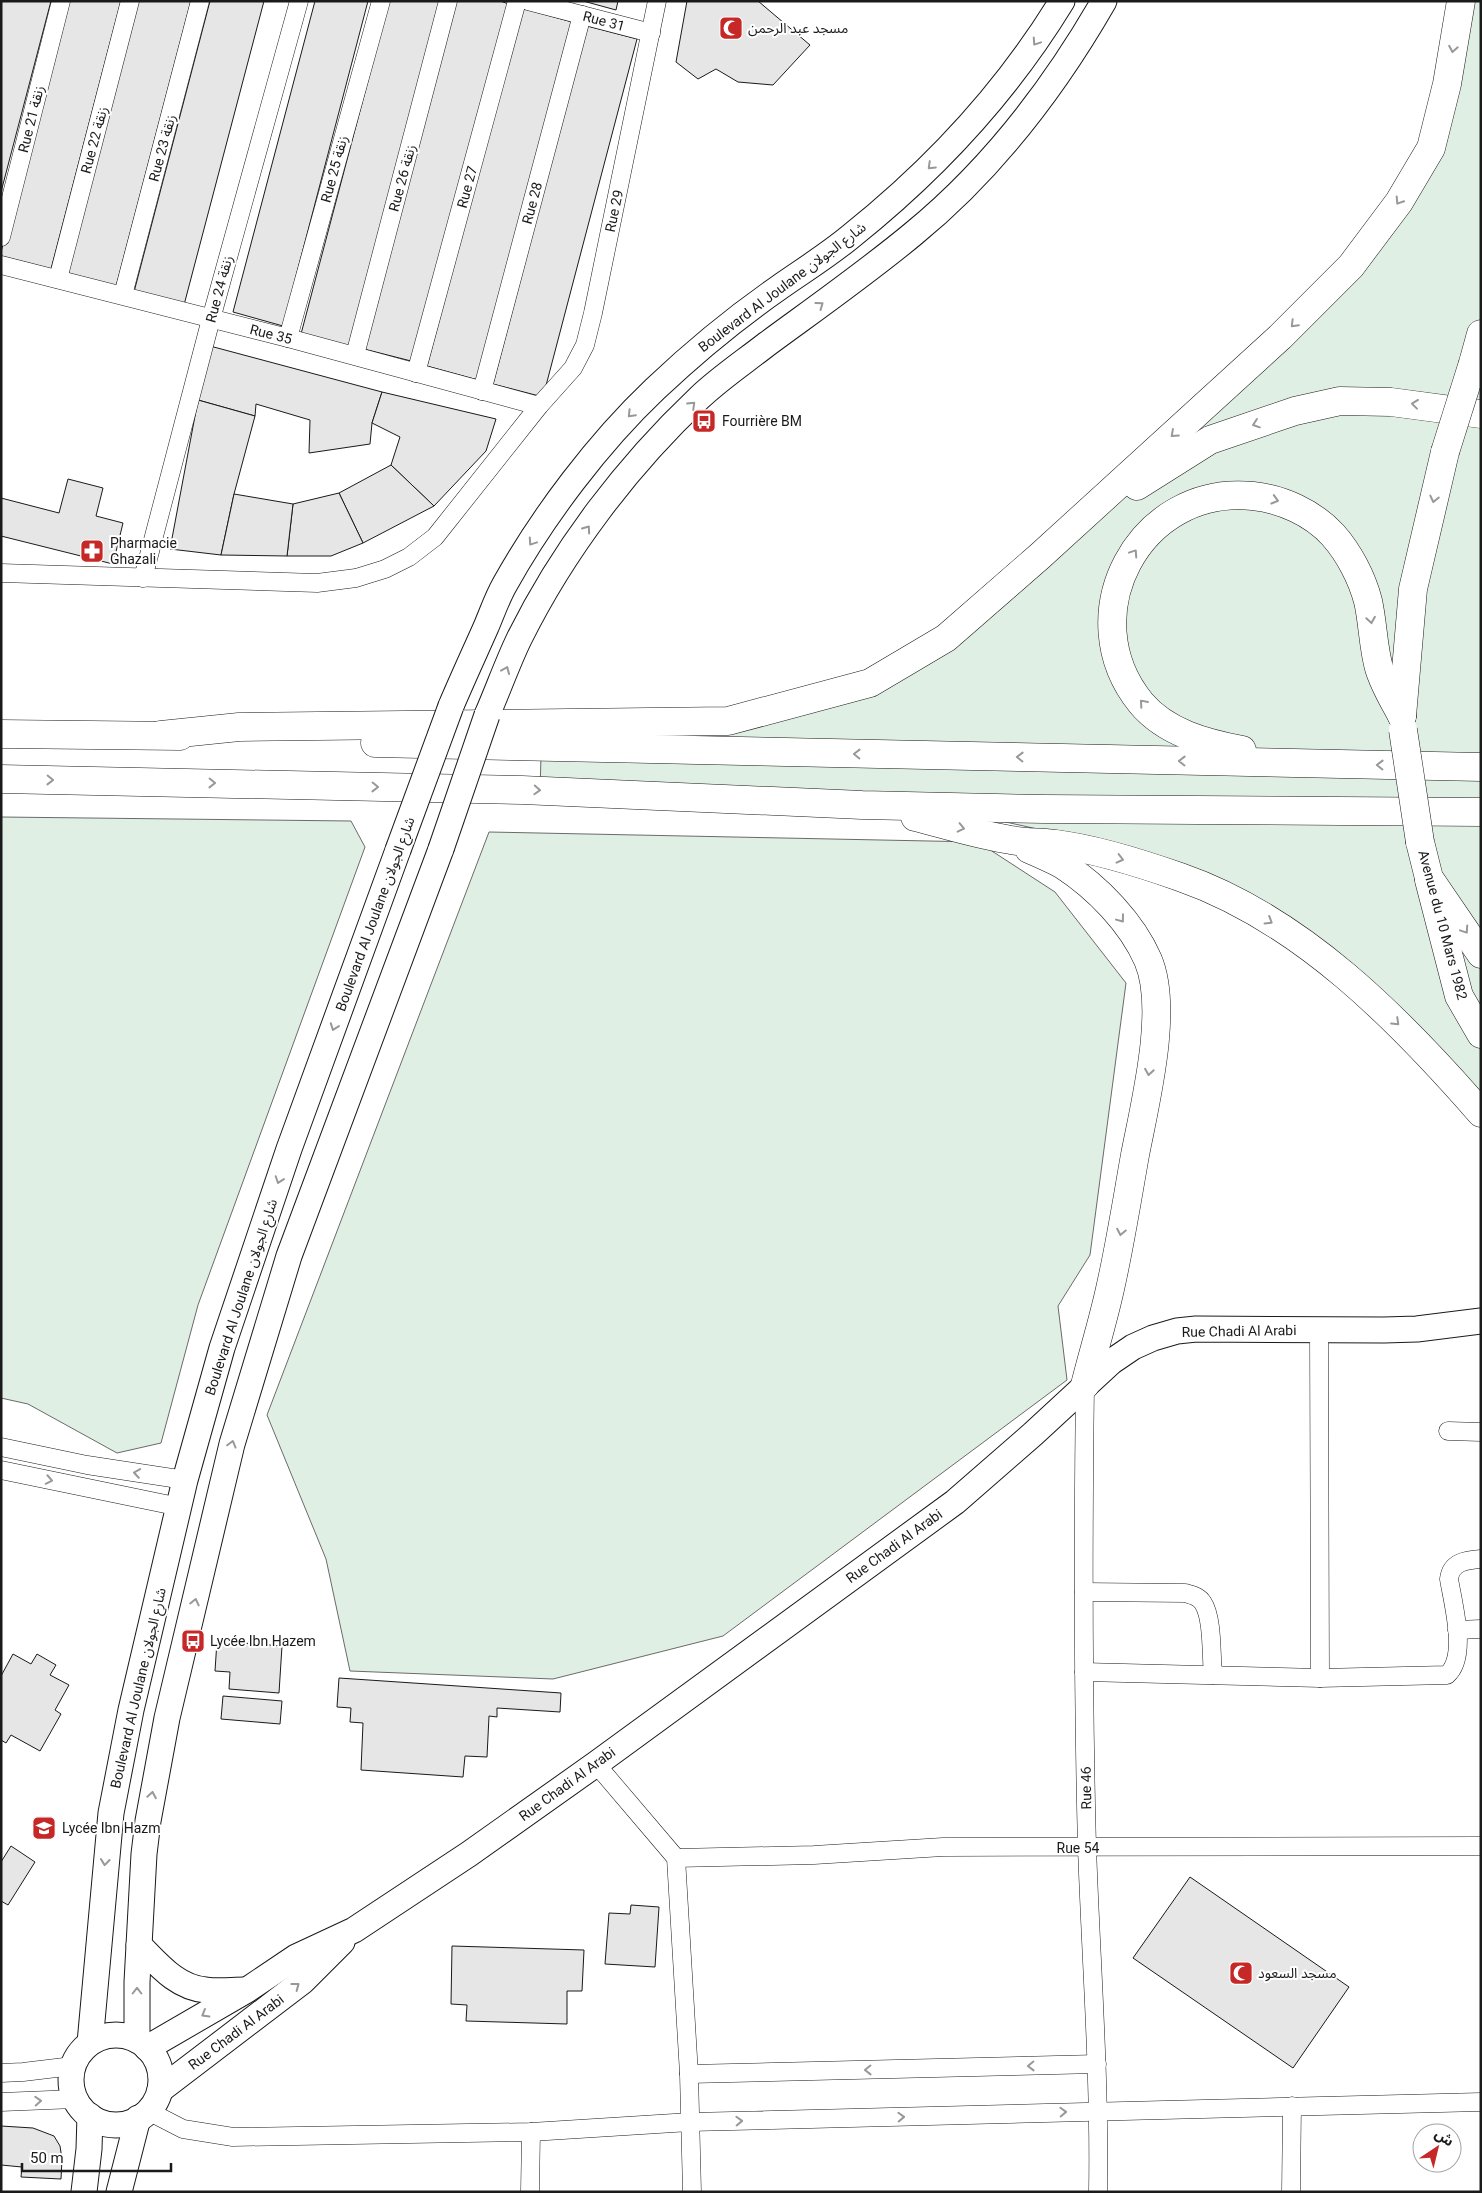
<svg xmlns="http://www.w3.org/2000/svg" width="1482" height="2193" font-family="Roboto,'Noto Sans Arabic',sans-serif">
<rect width="100%" height="100%" fill="#fff"/>
<!-- green -->
<g fill="#e0efe3" stroke="#6a6a6a">
<path d="M1468,1H1481V1104L1382,998L1137,851L992,819L540,794L542,717L790,712L952,621L1382,227L1449,103Z"/>
<path d="M1,817L351,821L365,847L198,1305L161,1443L117,1453L28,1404L1,1398Z"/>
<path d="M489,832L978,842L1055,892L1126,983L1090,1255L1058,1306L1067,1380L723,1636L553,1679L350,1671L326,1559L267,1415Z"/>
</g>
<!-- building -->
<g fill="#e6e6e6" stroke="#1a1a1a">
<path d="M1,1H51L1,192Z"/>
<path d="M67,1H121L51,269L1,256V252Z"/>
<path d="M137,1H191L116,287L65,273Z"/>
<path d="M210,1H264L184,305L134,292Z"/>
<path d="M315,1H368L283,326L233,312Z"/>
<path d="M389,1H442L351,347L301,334Z"/>
<path d="M456,1H500L509,4L415,362L364,349Z"/>
<path d="M583,1H618L616,10Z"/>
<path d="M687,1H758L810,45L773,85L738,82L716,69L698,79L676,62Z"/>
<path d="M522,8L572,22L478,380L427,366Z"/>
<path d="M587,26L637,39L543,397L493,384Z"/>
<path d="M210,346L382,392L372,423L370,444L309,453L310,420L256,404L255,416L198,400Z"/>
<path d="M382,392L496,419L486,451L434,506L391,465L400,437L372,423Z"/>
<path d="M198,400L255,416L234,494L221,555L170,549Z"/>
<path d="M391,465L434,506L363,543L339,493Z"/>
<path d="M68,479L103,488L96,516L123,523L113,564L1,536V498L59,513Z"/>
<path d="M339,493L363,543L331,556H287L293,504Z"/>
<path d="M234,494L293,504L287,556L221,555Z"/>
<path d="M217,1641L282,1646L279,1693L229,1689L230,1672L215,1671Z"/>
<path d="M13,1654L31,1664L37,1654L56,1665L50,1675L69,1685L55,1710L61,1714L40,1751L11,1735L6,1743L1,1740V1676Z"/>
<path d="M339,1678L561,1693L560,1712L497,1708V1717L489,1716L487,1757L465,1756L463,1777L361,1770L363,1723L350,1722L351,1708L337,1707Z"/>
<path d="M223,1696L282,1701L280,1724L221,1719Z"/>
<path d="M11,1846L35,1862L8,1905L1,1901V1862Z"/>
<path d="M1190,1877L1349,1987L1293,2068L1133,1958Z"/>
<path d="M631,1905L659,1907L655,1967L605,1964L609,1913L630,1914Z"/>
<path d="M452,1946L584,1950L582,1991H567V2024L466,2021L467,2005L451,2004Z"/>
<path d="M1,2126L33,2128L54,2136L60,2146L62,2159L61,2179L21,2177L22,2167L1,2165Z"/>
</g>
<g fill="none" stroke-linecap="round" stroke-linejoin="round">
<!-- street casing -->
<g stroke="#1a1a1a" stroke-width="19">
<g id="street">
<path d="M528,1L651,33"/>
<path d="M1,237L61,1"/>
<path d="M1,265L288,338L539,406"/>
<path d="M58,279L130,1"/>
<path d="M123,295L200,1"/>
<path d="M288,338L381,1"/>
<path d="M355,355L448,1"/>
<path d="M416,373L517,1"/>
<path d="M482,391L582,15"/>
<path d="M1,573L317,583L356,578L385,569L409,557L435,537L539,406L573,368L585,345L593,313L657,1"/>
<path d="M143,578L211,319L299,1"/>
<path d="M1319,1329L1320,1678"/>
<path d="M1085,1385C1083,1539 1083,1693 1087,1847C1091,1962 1100,2077 1098,2192"/>
<path d="M1448,1431L1481,1432"/>
<path d="M1,1447L87,1465L185,1480"/>
<path d="M1,1470L180,1507"/>
<path d="M1084,1592L1185,1593C1192,1595 1199,1596 1203,1603C1213,1618 1211,1656 1213,1675"/>
<path d="M1457,1630L1481,1629"/>
<path d="M1084,1672L1320,1678L1447,1675C1468,1657 1453,1604 1449,1579C1451,1562 1466,1560 1481,1559"/>
<path d="M596,1764L676,1858L689,2074L692,2192"/>
<path d="M676,1858L814,1855L943,1847L1481,1846"/>
<path d="M1,2073L23,2072L73,2066"/>
<path d="M689,2074L1097,2064"/>
<path d="M1,2102L75,2099"/>
<path d="M148,2111L183,2129L233,2137L531,2132L690,2122L1481,2102"/>
<path d="M530,2192L531,2132"/>
<path d="M1291,2192L1292,2106"/>
</g>
</g>
<!-- secondary casing -->
<g stroke="#1a1a1a" stroke-width="27">
<g id="secondary">
<path d="M451,706C462,680 474,654 486,627C492,613 497,598 505,584C543,516 598,443 655,389C693,353 734,319 777,289C801,272 827,256 850,237C934,170 1006,93 1062,1"/>
<path d="M487,715C498,690 507,664 519,639C563,550 627,466 699,398C720,378 744,362 767,344C816,308 866,273 913,234C990,171 1054,88 1104,1"/>
<path d="M139,1945C158,1964 177,1988 206,1990C219,1992 232,1990 245,1990"/>
<circle cx="116" cy="2080" r="45"/>
<path d="M137,2040V1982L144,1854L148,1821L167,1718L232,1444L289,1256L441,849"/>
<path d="M90,2043L111,1813L131,1710L185,1480L222,1348L257,1244L289,1149L398,850"/>
<path d="M147,2048L247,1990L296,1957L354,1930L469,1854L596,1764L955,1502L1033,1434L1111,1362L1133,1347L1153,1338L1177,1331L1196,1329L1384,1330L1417,1329L1481,1321"/>
<path d="M160,2090L303,1981L342,1942"/>
<path d="M84,2192L89,2149L90,2116"/>
<path d="M119,2192L138,2118"/>
</g>
</g>
<!-- primary casing -->
<g stroke="#1a1a1a" stroke-width="29">
<path id="primary" d="M1429,880L1459,996L1481,1034"/>
</g>
<!-- highway casing -->
<g stroke="#1a1a1a" stroke-width="29">
<g id="highway">
<path d="M1473,363L1481,334"/>
<path d="M1137,486L1210,440L1295,411L1340,401L1391,402L1481,414"/>
<path d="M1402,716L1413,589L1445,452"/>
<path d="M1,734L180,736"/>
<path d="M161,735L239,727L728,721L870,683L946,638L1040,556L1280,337L1351,266L1399,202L1431,148L1447,84L1461,1"/>
<path d="M375,743L1481,767"/>
<path d="M1242,750C1206,743 1166,733 1141,703C1070,616 1139,484 1253,496C1282,499 1313,513 1333,535C1349,553 1362,578 1368,601C1373,623 1373,647 1379,668C1384,685 1394,701 1402,716"/>
<path d="M1,779L522,790L862,805L1044,809L1481,812"/>
<path d="M915,817C947,825 978,835 1011,840C1025,843 1041,842 1056,844C1095,849 1143,864 1180,877C1301,919 1399,1019 1481,1113"/>
<path d="M1420,842L1429,878L1481,954"/>
<path d="M1029,849C1040,854 1052,859 1063,865C1097,887 1132,923 1148,960C1169,1009 1145,1103 1135,1155C1127,1200 1120,1245 1110,1289C1103,1321 1093,1353 1085,1385"/>
</g>
</g>
<!-- street -->
<use href="#street" stroke="#fff" stroke-width="18"/>
<!-- secondary -->
<use href="#secondary" stroke="#fff" stroke-width="25"/>
<!-- primary -->
<use href="#primary" stroke="#fff" stroke-width="28"/>
<!-- highway -->
<use href="#highway" stroke="#fff" stroke-width="28"/>
<!-- secondary-bridge casing -->
<g stroke="#1a1a1a" stroke-width="27" stroke-linecap="butt">
<g id="secondary-bridge">
<path d="M441,849L487,715"/>
<path d="M398,850L451,706"/>
</g>
</g>
<!-- highway-bridge casing -->
<g stroke="#1a1a1a" stroke-width="29" stroke-linecap="butt">
<g id="highway-bridge">
<path d="M1445,452L1473,363"/>
<path d="M1403,730L1420,842"/>
</g>
</g>
<!-- secondary-bridge -->
<use href="#secondary-bridge" stroke="#fff" stroke-width="25"/>
<!-- highway-bridge -->
<use href="#highway-bridge" stroke="#fff" stroke-width="28"/>
</g>
<!-- one-way arrows -->
<defs><path id="oneway-chevron" d="M-2-3.5L2.5 0L-2 3.5" fill="none" stroke-width="1.6" stroke-linecap="round" stroke-linejoin="round" transform="scale(1.25)"/></defs>
<g stroke="#989898">
<use href="#oneway-chevron" transform="translate(1036 42) rotate(124)"/>
<use href="#oneway-chevron" transform="translate(1453 49) rotate(100)"/>
<use href="#oneway-chevron" transform="translate(931 166) rotate(136)"/>
<use href="#oneway-chevron" transform="translate(1399 201) rotate(123)"/>
<use href="#oneway-chevron" transform="translate(820 305) rotate(-36)"/>
<use href="#oneway-chevron" transform="translate(1294 324) rotate(135)"/>
<use href="#oneway-chevron" transform="translate(1415 404) rotate(-173)"/>
<use href="#oneway-chevron" transform="translate(692 405) rotate(-44)"/>
<use href="#oneway-chevron" transform="translate(631 414) rotate(134)"/>
<use href="#oneway-chevron" transform="translate(1256 424) rotate(161)"/>
<use href="#oneway-chevron" transform="translate(1174 434) rotate(138)"/>
<use href="#oneway-chevron" transform="translate(1434 499) rotate(103)"/>
<use href="#oneway-chevron" transform="translate(1275 500) rotate(16)"/>
<use href="#oneway-chevron" transform="translate(587 529) rotate(-55)"/>
<use href="#oneway-chevron" transform="translate(532 542) rotate(124)"/>
<use href="#oneway-chevron" transform="translate(1134 553) rotate(-56)"/>
<use href="#oneway-chevron" transform="translate(1371 620) rotate(81)"/>
<use href="#oneway-chevron" transform="translate(506 670) rotate(-67)"/>
<use href="#oneway-chevron" transform="translate(1143 703) rotate(-131)"/>
<use href="#oneway-chevron" transform="translate(857 754) rotate(-179)"/>
<use href="#oneway-chevron" transform="translate(1020 757) rotate(-179)"/>
<use href="#oneway-chevron" transform="translate(1182 761) rotate(-179)"/>
<use href="#oneway-chevron" transform="translate(1380 765) rotate(-179)"/>
<use href="#oneway-chevron" transform="translate(50 780) rotate(1)"/>
<use href="#oneway-chevron" transform="translate(212 783) rotate(1)"/>
<use href="#oneway-chevron" transform="translate(375 787) rotate(1)"/>
<use href="#oneway-chevron" transform="translate(537 790) rotate(3)"/>
<use href="#oneway-chevron" transform="translate(961 828) rotate(13)"/>
<use href="#oneway-chevron" transform="translate(1120 859) rotate(14)"/>
<use href="#oneway-chevron" transform="translate(1121 919) rotate(53)"/>
<use href="#oneway-chevron" transform="translate(1269 921) rotate(32)"/>
<use href="#oneway-chevron" transform="translate(1465 930) rotate(56)"/>
<use href="#oneway-chevron" transform="translate(1396 1022) rotate(44)"/>
<use href="#oneway-chevron" transform="translate(334 1027) rotate(110)"/>
<use href="#oneway-chevron" transform="translate(1149 1072) rotate(99)"/>
<use href="#oneway-chevron" transform="translate(279 1180) rotate(109)"/>
<use href="#oneway-chevron" transform="translate(1121 1232) rotate(101)"/>
<use href="#oneway-chevron" transform="translate(232 1444) rotate(-75)"/>
<use href="#oneway-chevron" transform="translate(137 1473) rotate(-171)"/>
<use href="#oneway-chevron" transform="translate(49 1480) rotate(11)"/>
<use href="#oneway-chevron" transform="translate(195 1602) rotate(-77)"/>
<use href="#oneway-chevron" transform="translate(152 1795) rotate(-80)"/>
<use href="#oneway-chevron" transform="translate(105 1862) rotate(96)"/>
<use href="#oneway-chevron" transform="translate(296 1986) rotate(-37)"/>
<use href="#oneway-chevron" transform="translate(137 1991) rotate(-90)"/>
<use href="#oneway-chevron" transform="translate(205 2014) rotate(150)"/>
<use href="#oneway-chevron" transform="translate(1031 2066) rotate(179)"/>
<use href="#oneway-chevron" transform="translate(868 2070) rotate(179)"/>
<use href="#oneway-chevron" transform="translate(38 2101) rotate(-3)"/>
<use href="#oneway-chevron" transform="translate(1063 2112) rotate(-2)"/>
<use href="#oneway-chevron" transform="translate(901 2117) rotate(-2)"/>
<use href="#oneway-chevron" transform="translate(739 2121) rotate(-2)"/>
</g>
<!-- icons -->
<defs>
<g id="mosque-square" transform="scale(1.25)"><rect x="-9" y="-9" width="18" height="18" rx="4" fill="#c62828" stroke="#fff"/><path d="M3.5-4.9A6 6 0 1 0 3.5 4.9A5 5 0 1 1 3.5-4.9Z" fill="#fff"/></g>
<g id="bus-square" transform="scale(1.25)"><rect x="-9" y="-9" width="18" height="18" rx="4" fill="#c62828" stroke="#fff"/><path d="M-5-6H5V4H4V6H2V4H-2V6H-4V4H-5ZM-3.5-4V0h7V-4ZM-3.5 1.2v1.5H-2V1.2ZM2 1.2v1.5H3.5V1.2Z" fill="#fff"/></g>
<g id="pharmacy-square" transform="scale(1.25)"><rect x="-9" y="-9" width="18" height="18" rx="4" fill="#c62828" stroke="#fff"/><path d="M-2-6h4v4h4v4h-4v4h-4v-4h-4v-4h4Z" fill="#fff"/></g>
<g id="school-square" transform="scale(1.25)"><rect x="-9" y="-9" width="18" height="18" rx="4" fill="#c62828" stroke="#fff"/><path d="M0-5L7-2L0 1L-7-2ZM-4 1L0 2.5L4 1V4Q0 6-4 4Z" fill="#fff"/></g>
</defs>
<g fill-rule="evenodd">
<use href="#mosque-square" x="731" y="28"/>
<use href="#bus-square" x="704" y="421"/>
<use href="#pharmacy-square" x="92" y="551"/>
<use href="#bus-square" x="193" y="1641"/>
<use href="#school-square" x="44" y="1828"/>
<use href="#mosque-square" x="1241" y="1973"/>
</g>
<g text-anchor="middle" stroke-width="4" stroke-linejoin="round" paint-order="stroke">
<!-- street labels -->
<g font-size="14" fill="#1a1a1a" stroke="#fff">
<text transform="translate(604 21) rotate(15)" y="5">Rue 31</text>
<text transform="translate(31 119) rotate(-76)" y="5">Rue 21 زنقة</text>
<text transform="translate(94 140) rotate(-75)" y="5">Rue 22 زنقة</text>
<text transform="translate(162 148) rotate(-75)" y="5">Rue 23 زنقة</text>
<text transform="translate(334 169) rotate(-75)" y="5">Rue 25 زنقة</text>
<text transform="translate(402 178) rotate(-75)" y="5">Rue 26 زنقة</text>
<text transform="translate(467 187) rotate(-75)" y="5">Rue 27</text>
<text transform="translate(532 203) rotate(-75)" y="5">Rue 28</text>
<text transform="translate(614 211) rotate(-78)" y="5">Rue 29</text>
<text transform="translate(782 287) rotate(-37)" y="5">Boulevard Al Joulane شارع الجولان</text>
<text transform="translate(219 289) rotate(-75)" y="5">Rue 24 زنقة</text>
<text transform="translate(271 334) rotate(14)" y="5">Rue 35</text>
<text transform="translate(375 914) rotate(-70)" y="5">Boulevard Al Joulane شارع الجولان</text>
<text transform="translate(1443 925) rotate(75)" y="5">Avenue du 10 Mars 1982</text>
<text transform="translate(241 1297) rotate(-72)" y="5">Boulevard Al Joulane شارع الجولان</text>
<text transform="translate(1239 1331) rotate(-1)" y="5">Rue Chadi Al Arabi</text>
<text transform="translate(894 1546) rotate(-36)" y="5">Rue Chadi Al Arabi</text>
<text transform="translate(138 1688) rotate(-77)" y="5">Boulevard Al Joulane شارع الجولان</text>
<text transform="translate(567 1784) rotate(-36)" y="5">Rue Chadi Al Arabi</text>
<text transform="translate(1086 1788) rotate(-91)" y="5">Rue 46</text>
<text x="1078" y="1853">Rue 54</text>
<text transform="translate(236 2032) rotate(-37)" y="5">Rue Chadi Al Arabi</text>
</g>
<!-- poi labels -->
<g font-size="14" fill="#1a1a1a" stroke="#fff" text-anchor="start">
<text x="748" y="33">مسجد عبد الرحمن</text>
<text x="722" y="426">Fourrière BM</text>
<text x="110" y="548">Pharmacie<tspan x="110" dy="16">Ghazali</tspan></text>
<text x="210" y="1646">Lycée Ibn Hazem</text>
<text x="62" y="1833">Lycée Ibn Hazm</text>
<text x="1258" y="1978">مسجد السعود</text>
</g>
</g>
<!-- border -->
<rect width="1482" height="2193" fill="none" stroke="#1a1a1a" stroke-width="5"/>
<!-- north arrow -->
<g transform="translate(1437 2148) rotate(35)"><circle r="24" fill="#ffffff" stroke="#a3a3a3"/>
<path d="M0-4L9 19L0 12L-9 19Z" fill="#c62828"/>
<text y="-8" font-size="14" font-weight="bold" text-anchor="middle" fill="#1a1a1a">ش</text>
</g>
<!-- scale -->
<path d="M22 2163v8h149v-8" fill="none" stroke="#1a1a1a" stroke-width="2.5"/>
<text x="30" y="2163" font-size="15" fill="#1a1a1a" stroke="#ffffff" stroke-width="4" paint-order="stroke">50 m</text>
</svg>
